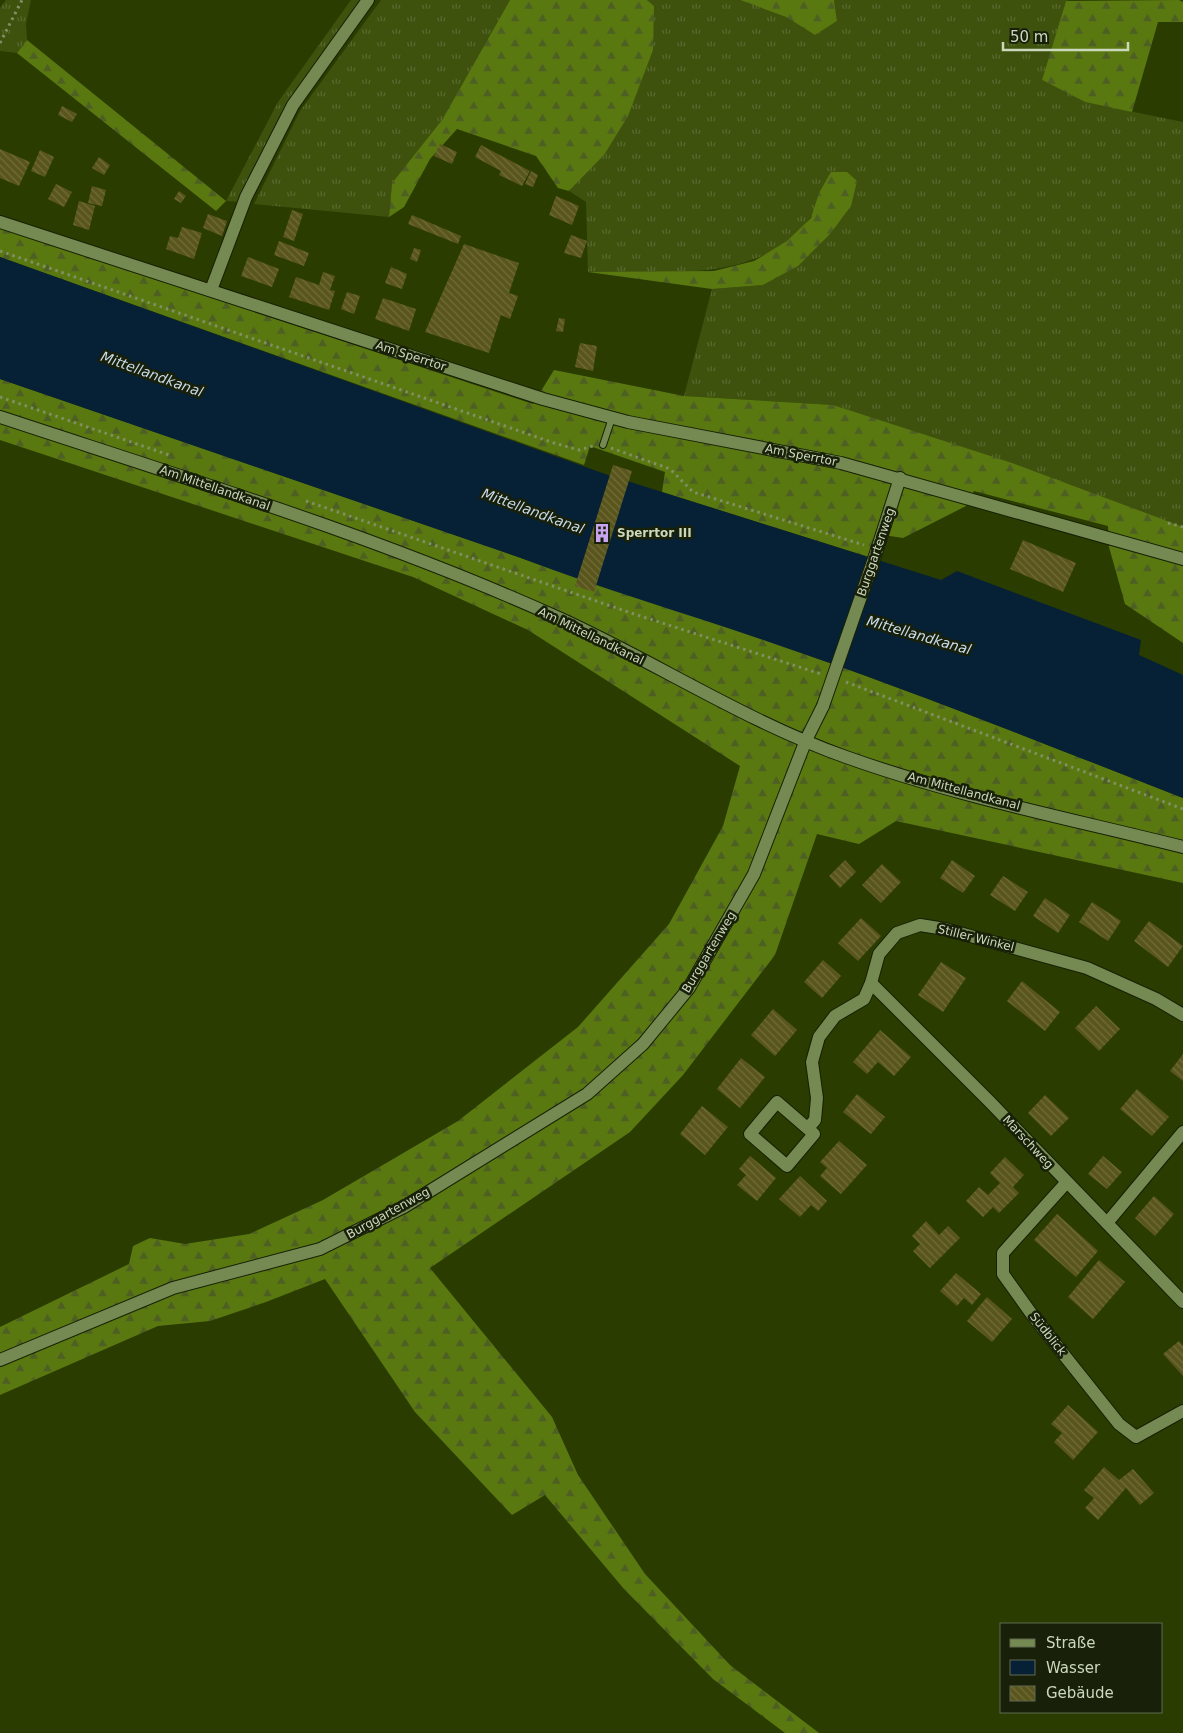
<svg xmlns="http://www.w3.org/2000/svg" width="1183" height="1733" font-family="'DejaVu Sans',sans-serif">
<defs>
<pattern id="grass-tufts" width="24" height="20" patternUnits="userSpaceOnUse" patternTransform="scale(1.25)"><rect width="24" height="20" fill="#3e520e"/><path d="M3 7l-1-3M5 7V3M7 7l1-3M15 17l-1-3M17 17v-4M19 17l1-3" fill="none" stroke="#596a2f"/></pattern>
<pattern id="forest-firs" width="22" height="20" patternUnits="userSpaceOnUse" patternTransform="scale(1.25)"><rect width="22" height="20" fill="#5a7810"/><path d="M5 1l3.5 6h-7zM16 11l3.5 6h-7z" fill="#4d5f22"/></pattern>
<pattern id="building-back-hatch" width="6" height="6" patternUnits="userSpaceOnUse" patternTransform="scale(1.25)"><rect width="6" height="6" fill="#59551c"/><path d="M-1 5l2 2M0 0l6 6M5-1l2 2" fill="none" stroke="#706d3b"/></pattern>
</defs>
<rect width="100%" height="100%" fill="#2a3c00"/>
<!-- grass -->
<g fill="url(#grass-tufts)">
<path d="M6,0H31L26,24L27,40L17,53L0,51V8Z"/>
<path d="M351,0H366L290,106L240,202L226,201L278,102Z"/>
<path d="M381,0H510L442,120L392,183L389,217L254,204L300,111Z"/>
<path d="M647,0H740L786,17L815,35L837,21L834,0H1070L1066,1L1042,80L1085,102L1183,122V527L833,405L684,396L712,289L763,285L798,266L819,193C817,201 815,212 810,218C761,285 660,271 588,272L586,202L569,191L604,155L654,6Z"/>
</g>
<!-- forest -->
<g fill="url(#forest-firs)">
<path d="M510,0H647L654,6L653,50L628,116L604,155L569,191L558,188L536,156L457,129L430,159L404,207L389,217L392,183L442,120Z"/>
<path d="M740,0H834L837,21L815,35L786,17Z"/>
<path d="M1179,0L1183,2V22H1158L1132,112L1085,102L1042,80L1066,1Z"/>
<path d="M27,40L226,201L216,211L17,53Z"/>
<path d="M831,172H847L857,181L851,206L830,234L798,266L763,285L712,289L588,272L714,271L754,261L787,241L811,218L819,193Z"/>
<path d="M0,228L533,404L554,370L684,396L833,405L1015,464L1183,527V643L1125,604L1109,547L1108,526L974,491L966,506L903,538L877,534L869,557L662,492L665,472L590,446L584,465L0,257Z"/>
<path d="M0,379L496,549C588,583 682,611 774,643C912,691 1048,745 1183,798V883L896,821L859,844L817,834L775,955L683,1075L630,1132L430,1268L552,1417L578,1475L645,1574L730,1665L819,1733H785L713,1679L624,1589L545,1495L512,1515L415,1412L325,1279L266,1302L210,1321L158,1326L0,1395V1327L129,1264L133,1246L150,1238L185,1244L249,1234L323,1200L458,1121L578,1027L669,924L723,826L740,766L528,630L413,577L0,440Z"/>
</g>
<!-- water -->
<path fill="#062135" d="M0,257L605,474L941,580L957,571L1141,640L1139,655L1183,675V798C1047,745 911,690 772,643C689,614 604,590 521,558L0,379Z"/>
<!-- building -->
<g fill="url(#building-back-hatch)">
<path d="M62,106L77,114L72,122L58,115Z"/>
<path d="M440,144L457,152L452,164L434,156Z"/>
<path d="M481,145L530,171L522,186L499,175L501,171L475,157Z"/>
<path d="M0,149L30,162L19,186L0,178Z"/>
<path d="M40,150L54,157L45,177L31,171Z"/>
<path d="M99,157L110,165L104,175L92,168Z"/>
<path d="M531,171L538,175L533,187L525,184Z"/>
<path d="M56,184L72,192L64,207L48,199Z"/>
<path d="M92,186L106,190L102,206L88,203Z"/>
<path d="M179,191L186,196L181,203L174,199Z"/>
<path d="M556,196L579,206L572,225L549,215Z"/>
<path d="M79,201L95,206L89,230L73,225Z"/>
<path d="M292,210L303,214L294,241L283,237Z"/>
<path d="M208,214L227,221L222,236L203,228Z"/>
<path d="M412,215L461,236L458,244L408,224Z"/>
<path d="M182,227L202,233L194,259L166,249L170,236L178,238Z"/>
<path d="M571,235L587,241L581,258L564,253Z"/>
<path d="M279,241L309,253L304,266L274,255Z"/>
<path d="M464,244L519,263L509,293L518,296L510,319L501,315L489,353L425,332Z"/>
<path d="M414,248L421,250L417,262L410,259Z"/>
<path d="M248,257L279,269L272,287L241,276Z"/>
<path d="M391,267L407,274L402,289L385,283Z"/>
<path d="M323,272L335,276L330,290L335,291L329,310L289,297L296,277L319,285Z"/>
<path d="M347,292L360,296L354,314L341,309Z"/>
<path d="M383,298L416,309L409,331L375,319Z"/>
<path d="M559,318L565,319L563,332L556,331Z"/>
<path d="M580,343L597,346L593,371L575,367Z"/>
<path d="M613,465L632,471L594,592L575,586Z"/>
<path d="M1023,540L1076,563L1063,592L1010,569Z"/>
<path d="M845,860L856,872L840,888L829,876Z"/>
<path d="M952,860L975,876L963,893L940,878Z"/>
<path d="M882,864L901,882L881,903L862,885Z"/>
<path d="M1003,876L1028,892L1015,911L990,895Z"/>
<path d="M1045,898L1070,915L1058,933L1033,916Z"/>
<path d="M1092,902L1121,921L1108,941L1079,922Z"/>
<path d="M861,918L881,936L858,961L838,943Z"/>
<path d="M1149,921L1183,946L1168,967L1134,941Z"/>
<path d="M823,960L841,976L822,998L804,982Z"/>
<path d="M941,962L966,978L943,1012L918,995Z"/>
<path d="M1022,981L1060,1012L1045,1031L1007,1001Z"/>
<path d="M1096,1006L1120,1029L1099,1051L1075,1028Z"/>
<path d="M773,1009L797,1030L775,1056L751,1035Z"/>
<path d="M880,1030L911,1057L894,1076L878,1062L867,1074L853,1062Z"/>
<path d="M1183,1054V1081L1170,1071Z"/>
<path d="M741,1058L765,1077L740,1108L717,1089Z"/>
<path d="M1137,1089L1169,1117L1152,1136L1120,1109Z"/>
<path d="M857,1094L885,1117L871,1134L843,1112Z"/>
<path d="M1045,1095L1069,1118L1051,1136L1028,1113Z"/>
<path d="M702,1106L728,1127L705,1155L680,1134Z"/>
<path d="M839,1141L867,1165L841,1194L820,1176L827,1168L820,1162Z"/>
<path d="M750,1156L776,1178L757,1201L737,1185L746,1175L739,1169Z"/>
<path d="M1103,1156L1122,1172L1107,1189L1088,1174Z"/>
<path d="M1005,1157L1024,1175L1013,1187L1019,1193L999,1213L993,1207L983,1217L966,1201L979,1187L988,1195L1000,1183L990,1173Z"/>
<path d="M800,1176L827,1201L818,1211L811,1205L800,1217L779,1199Z"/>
<path d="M1154,1196L1174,1214L1155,1236L1135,1218Z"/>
<path d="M1057,1214L1098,1251L1076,1277L1034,1240Z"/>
<path d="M926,1221L939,1235L948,1226L960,1238L930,1268L913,1251L920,1244L912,1236Z"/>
<path d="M1099,1260L1125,1282L1093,1319L1068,1297Z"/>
<path d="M956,1273L981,1294L972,1305L964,1298L957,1306L940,1291Z"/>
<path d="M987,1297L1012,1319L992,1342L967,1321Z"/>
<path d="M1179,1341L1183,1346V1376L1163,1354Z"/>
<path d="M1068,1405L1098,1432L1073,1460L1054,1442L1062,1433L1051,1424Z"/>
<path d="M1104,1467L1119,1480L1133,1469L1154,1493L1140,1505L1126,1488L1098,1520L1085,1508L1094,1498L1084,1490Z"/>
</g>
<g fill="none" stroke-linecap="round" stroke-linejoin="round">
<!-- lane casing -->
<g stroke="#172004" stroke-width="8">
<path id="lane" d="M603,445L612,418"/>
</g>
<!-- street casing -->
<g stroke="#172004" stroke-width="14">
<g id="street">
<path d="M0,222L543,399L628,422L841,463L1183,559"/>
<path d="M211,290L246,197L293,105L368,0"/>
<path d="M0,417C188,479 380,537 561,619C657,663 747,722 846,757C955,796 1071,819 1183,847"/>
<path d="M876,553L900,478"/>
<path d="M871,983L990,1102L1183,1302"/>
<path d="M777,1102L814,1134L787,1166L750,1134Z"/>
<path d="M808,1128L815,1120L817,1098L812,1062L819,1037L835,1016L864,999L871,983L879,954L897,933L920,925L945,929L1087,968L1156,999L1183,1015"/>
<path d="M1066,1183L1003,1253V1274L1033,1316L1119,1424L1136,1437L1183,1411"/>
<path d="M1107,1223L1183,1132"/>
<path d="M0,1360L173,1288L320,1249L404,1207L587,1094L643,1044L689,988L754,874L806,740L823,706"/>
</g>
</g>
<!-- path -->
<g stroke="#819064" stroke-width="3" stroke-dasharray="2.5 4" stroke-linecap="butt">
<path d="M0,43L22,0"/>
<path d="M0,251L554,443L579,450L593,446"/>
<path d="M0,397L172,456"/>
<path d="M611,448L670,469L693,492L864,545"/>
<path d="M306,501L631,613L821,674"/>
<path d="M1168,523L1183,527"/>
<path d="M846,682L1183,809"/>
</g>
<!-- lane -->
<use href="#lane" stroke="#758a52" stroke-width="6"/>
<!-- street -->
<use href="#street" stroke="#758a52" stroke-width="12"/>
<!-- street-bridge casing -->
<g stroke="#172004" stroke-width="14" stroke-linecap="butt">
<path id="street-bridge" d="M823,706L876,553"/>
</g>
<!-- street-bridge -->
<use href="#street-bridge" stroke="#758a52" stroke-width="12"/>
</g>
<!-- icons -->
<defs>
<g id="building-bare" transform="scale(1.5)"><path d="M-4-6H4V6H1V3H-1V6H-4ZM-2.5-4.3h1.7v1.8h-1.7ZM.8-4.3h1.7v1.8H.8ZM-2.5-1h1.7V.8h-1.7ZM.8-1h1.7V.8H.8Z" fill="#c8a6ef" stroke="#182009" stroke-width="2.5" paint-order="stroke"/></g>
</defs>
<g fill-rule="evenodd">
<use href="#building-bare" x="602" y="533"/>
</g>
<g text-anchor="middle" stroke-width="5" stroke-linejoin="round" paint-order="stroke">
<!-- street labels -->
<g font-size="12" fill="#ccd8bb" stroke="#182009">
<text transform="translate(411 356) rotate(18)" y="4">Am Sperrtor</text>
<text transform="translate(801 455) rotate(11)" y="4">Am Sperrtor</text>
<text transform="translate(215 488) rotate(19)" y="4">Am Mittellandkanal</text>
<text transform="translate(876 552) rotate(-71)" y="4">Burggartenweg</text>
<text transform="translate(591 636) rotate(26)" y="4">Am Mittellandkanal</text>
<text transform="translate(964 791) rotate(15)" y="4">Am Mittellandkanal</text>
<text transform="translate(976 938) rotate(14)" y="4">Stiller Winkel</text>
<text transform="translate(709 952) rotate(-59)" y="4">Burggartenweg</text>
<text transform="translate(1028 1142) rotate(47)" y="4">Marschweg</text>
<text transform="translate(388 1213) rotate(-29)" y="4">Burggartenweg</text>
<text transform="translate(1048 1334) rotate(52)" y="4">Südblick</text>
</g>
<!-- poi labels -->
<g font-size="12" font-weight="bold" fill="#ccd8bb" stroke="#182009" text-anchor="start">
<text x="617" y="537">Sperrtor III</text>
</g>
<!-- water labels -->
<g font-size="14" font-style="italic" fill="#c8dbed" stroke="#182009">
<text transform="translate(152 374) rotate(20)" y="5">Mittellandkanal</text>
<text transform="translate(533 511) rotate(20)" y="5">Mittellandkanal</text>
<text transform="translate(919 635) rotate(16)" y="5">Mittellandkanal</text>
</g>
</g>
<!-- legend -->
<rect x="1000" y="1623" width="162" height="90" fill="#182009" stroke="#606a50"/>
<rect x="1010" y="1639" width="25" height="8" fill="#758a52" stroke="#606a50"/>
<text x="1046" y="1648" font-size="15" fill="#ccd8bb">Straße</text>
<rect x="1010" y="1660" width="25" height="15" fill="#062135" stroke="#606a50"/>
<text x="1046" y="1673" font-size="15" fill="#ccd8bb">Wasser</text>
<rect x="1010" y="1686" width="25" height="15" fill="url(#building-back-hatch)" stroke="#606a50"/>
<text x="1046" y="1698" font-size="15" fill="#ccd8bb">Gebäude</text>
<!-- scale -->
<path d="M1003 42v8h125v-8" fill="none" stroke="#ccd8bb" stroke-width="2.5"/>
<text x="1010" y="42" font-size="15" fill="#ccd8bb" stroke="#182009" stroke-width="4" paint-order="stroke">50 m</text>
</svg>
